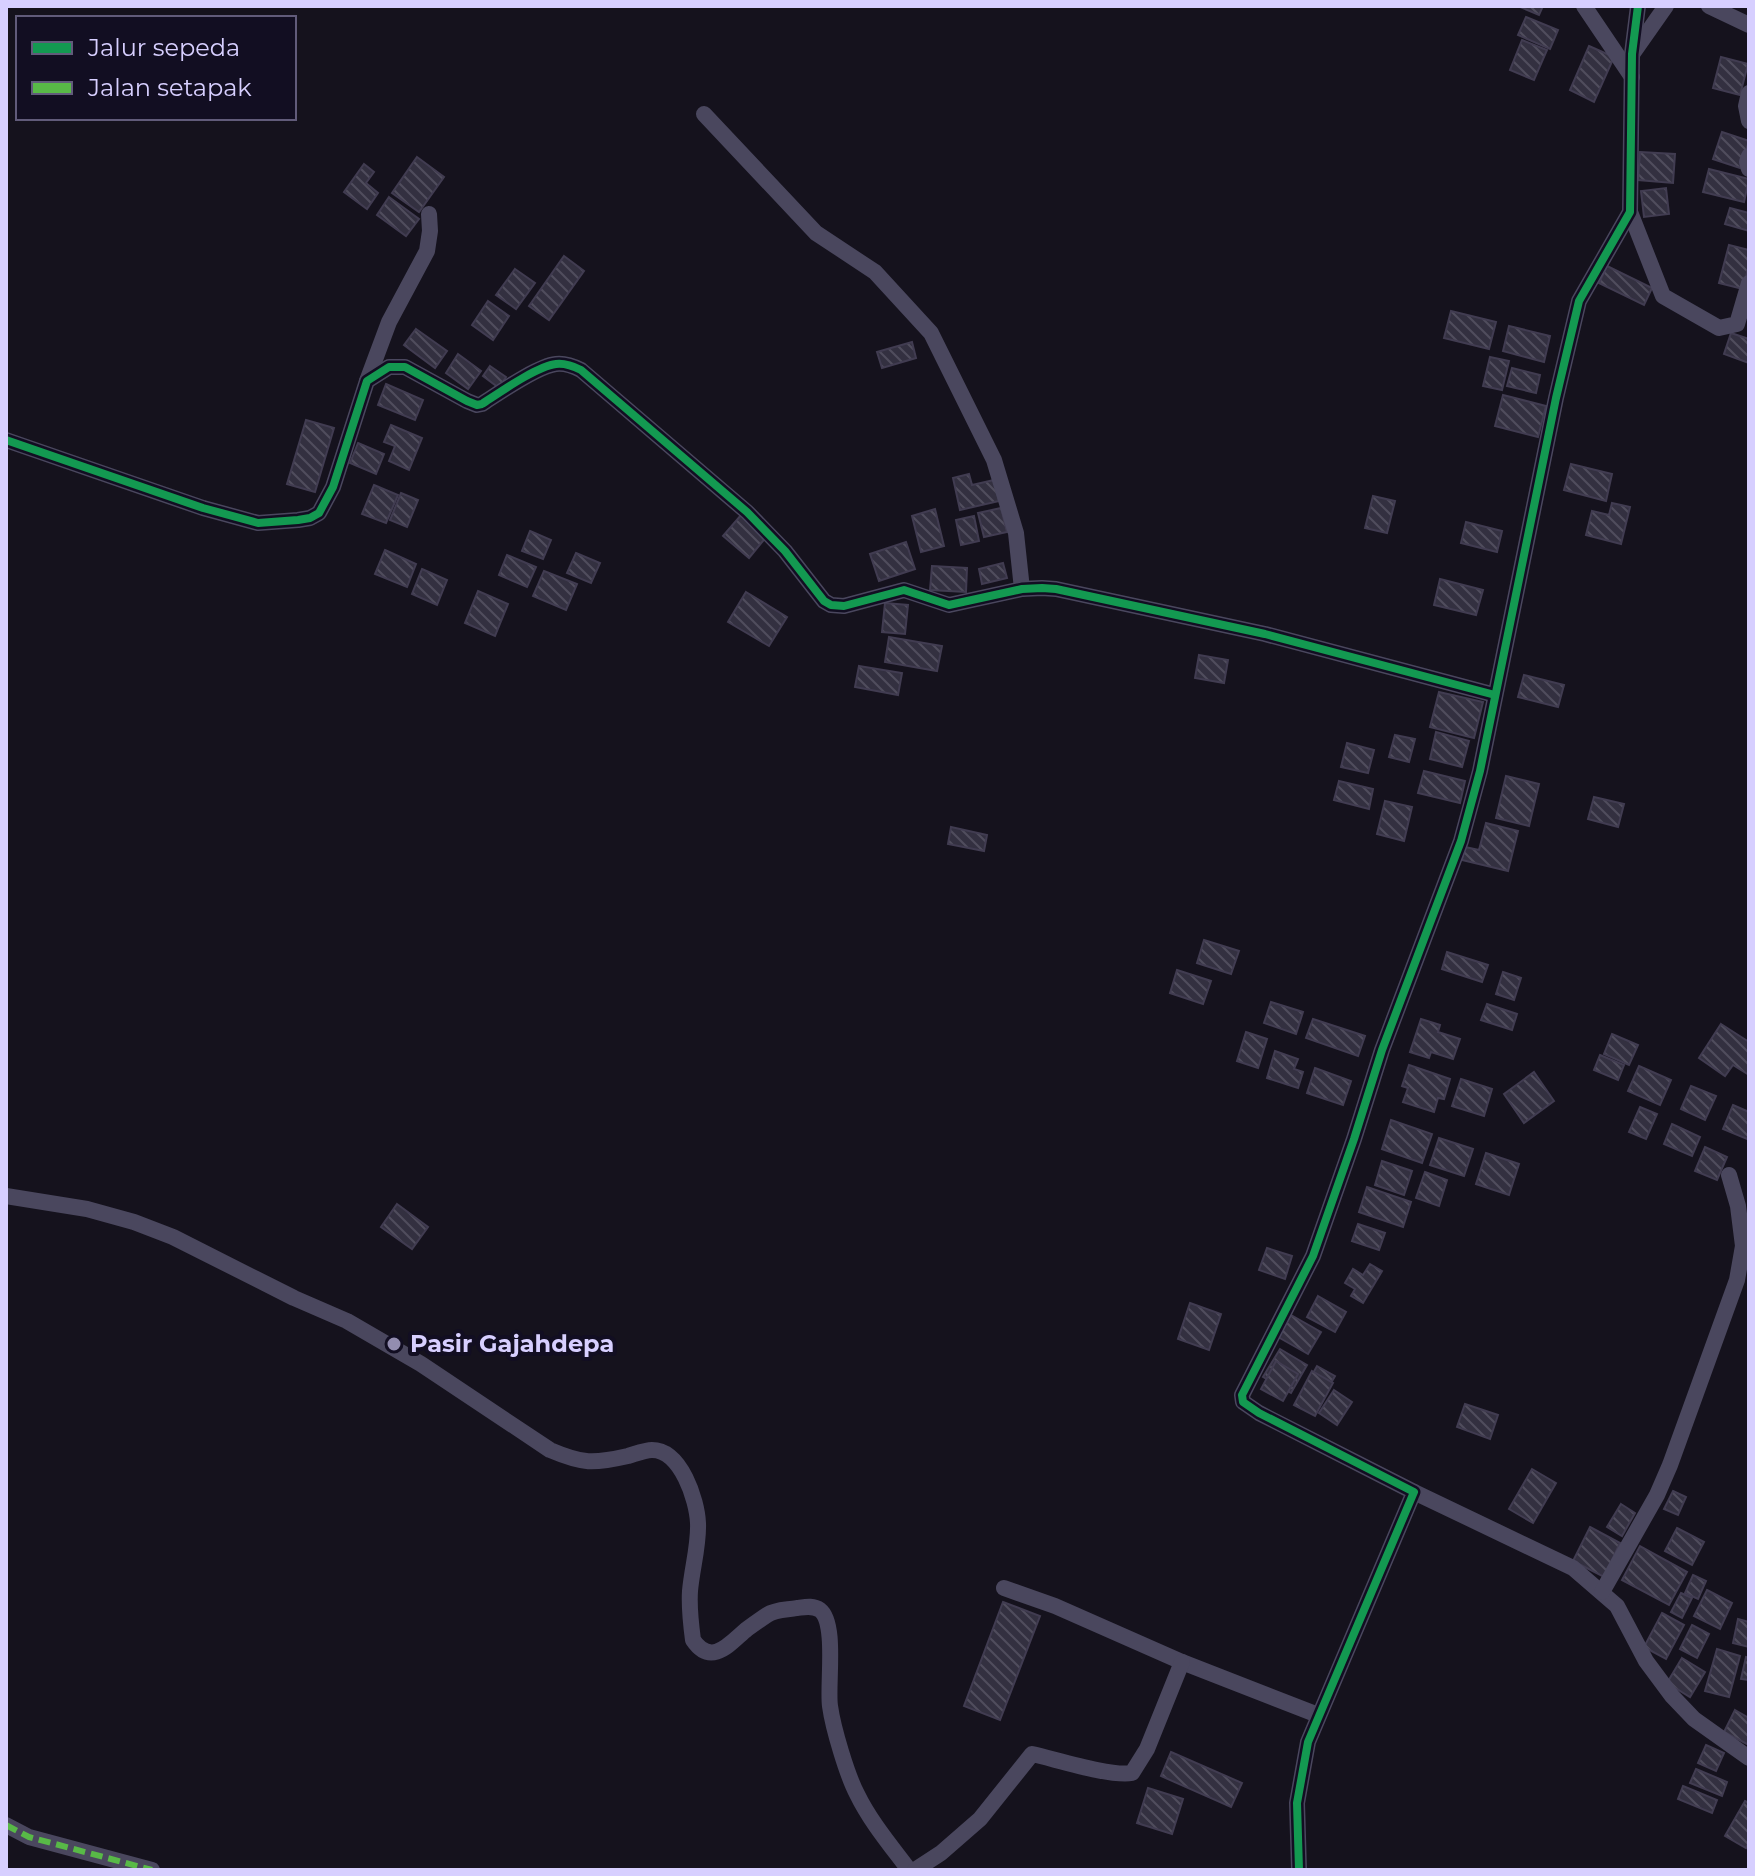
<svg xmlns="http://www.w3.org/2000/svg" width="1755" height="1876" font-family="Montserrat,sans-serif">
<defs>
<pattern id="building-back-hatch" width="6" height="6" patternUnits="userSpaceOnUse" patternTransform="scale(2)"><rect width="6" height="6" fill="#333040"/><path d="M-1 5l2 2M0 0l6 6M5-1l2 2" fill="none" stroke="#504d5d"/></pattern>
</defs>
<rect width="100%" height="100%" fill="#15121d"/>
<!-- building -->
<g fill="url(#building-back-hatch)" stroke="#413c51" stroke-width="2">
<path d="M1518,6H1543L1539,15Z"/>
<path d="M1526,17L1558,30L1550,49L1518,35Z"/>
<path d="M1522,40L1547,50L1534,80L1510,70Z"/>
<path d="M1589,46L1614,57L1594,102L1570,90Z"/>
<path d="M1721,57L1748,64L1740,95L1713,88Z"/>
<path d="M1722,132L1749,141L1740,168L1713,159Z"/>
<path d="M1640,152L1675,154L1673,183L1638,180Z"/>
<path d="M417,157L444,177L419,212L392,193Z"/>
<path d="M364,164L374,172L366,183L378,193L367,209L344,192Z"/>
<path d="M1709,169L1749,179L1744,202L1703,192Z"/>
<path d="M1666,188L1669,214L1644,217L1641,191Z"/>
<path d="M389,197L419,219L406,236L377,215Z"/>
<path d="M1730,208L1749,213V231L1725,224Z"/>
<path d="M1729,245L1749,250V264L1743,289L1719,283Z"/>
<path d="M564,256L584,271L549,320L529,306Z"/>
<path d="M1607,266L1652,288L1644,305L1599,283Z"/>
<path d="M515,269L535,283L516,309L496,295Z"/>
<path d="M488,301L509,316L493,340L472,325Z"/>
<path d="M1451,311L1496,322L1489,349L1444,338Z"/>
<path d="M1509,326L1550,336L1544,362L1503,351Z"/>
<path d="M416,329L447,351L435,368L404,345Z"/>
<path d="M1731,333L1749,339V363L1724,354Z"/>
<path d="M912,342L916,358L882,368L877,352Z"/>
<path d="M458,354L481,371L468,389L446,373Z"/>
<path d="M1490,357L1509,361L1502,390L1483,386Z"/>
<path d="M490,366L506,377L499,388L483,376Z"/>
<path d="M1512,368L1540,375L1536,393L1507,386Z"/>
<path d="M386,384L423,400L415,420L378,405Z"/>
<path d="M1503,395L1546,406L1538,437L1495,426Z"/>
<path d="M306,420L334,428L315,492L287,484Z"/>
<path d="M391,425L422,438L409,470L389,461L395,446L384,442Z"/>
<path d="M358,443L384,454L376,474L350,463Z"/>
<path d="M1571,464L1612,474L1606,501L1564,490Z"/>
<path d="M969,474L972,485L994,480L999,501L960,510L953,478Z"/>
<path d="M374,485L398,495L386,523L362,514Z"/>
<path d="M401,493L418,500L407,527L390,520Z"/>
<path d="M1373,496L1395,501L1387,533L1365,528Z"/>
<path d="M1612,503L1630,507L1621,544L1586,535L1592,511L1609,515Z"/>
<path d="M1001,508L1007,532L984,537L978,513Z"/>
<path d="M935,509L944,546L921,552L912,516Z"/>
<path d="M742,514L767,536L749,558L723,536Z"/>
<path d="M974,516L979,541L961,545L956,520Z"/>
<path d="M1466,522L1502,531L1497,552L1461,543Z"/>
<path d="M530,531L551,540L543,559L522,551Z"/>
<path d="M906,542L915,569L879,581L870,554Z"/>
<path d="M385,550L416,564L407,587L375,574Z"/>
<path d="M576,553L600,563L591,583L567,573Z"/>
<path d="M507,555L536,567L527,587L499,575Z"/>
<path d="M1003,563L1007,578L982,584L979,569Z"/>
<path d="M932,566L967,568L966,592L930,590Z"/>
<path d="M422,569L447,580L437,605L412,594Z"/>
<path d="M544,571L577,584L566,610L533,596Z"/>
<path d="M1440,579L1483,590L1476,615L1434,605Z"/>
<path d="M478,591L508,604L495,636L465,623Z"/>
<path d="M746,592L787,617L769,646L728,622Z"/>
<path d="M885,603L908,605L905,634L882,632Z"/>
<path d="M889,637L942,646L937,671L885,662Z"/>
<path d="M1199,655L1228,660L1224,683L1195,678Z"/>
<path d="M859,666L902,673L898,695L855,687Z"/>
<path d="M1524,675L1564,685L1558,707L1518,697Z"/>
<path d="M1439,692L1483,702L1474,738L1430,727Z"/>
<path d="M1436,732L1469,741L1462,767L1430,759Z"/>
<path d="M1395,735L1415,739L1409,762L1389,757Z"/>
<path d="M1347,743L1374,750L1368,773L1341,767Z"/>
<path d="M1424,771L1465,781L1460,803L1418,793Z"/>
<path d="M1506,776L1539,784L1529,826L1496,818Z"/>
<path d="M1339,781L1373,789L1369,809L1334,800Z"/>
<path d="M1594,797L1624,804L1618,827L1588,819Z"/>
<path d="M1385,801L1412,807L1404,841L1377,834Z"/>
<path d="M1486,823L1518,831L1508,871L1462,860L1465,847L1479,850Z"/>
<path d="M951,827L987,835L984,851L948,844Z"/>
<path d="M1204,940L1239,951L1231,974L1197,963Z"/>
<path d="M1447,952L1488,965L1482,982L1442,969Z"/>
<path d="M1177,970L1211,981L1203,1004L1170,993Z"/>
<path d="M1503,972L1521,978L1514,1000L1496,994Z"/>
<path d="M1271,1002L1303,1012L1296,1034L1264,1023Z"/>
<path d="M1487,1004L1517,1014L1512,1030L1481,1020Z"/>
<path d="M1313,1019L1365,1036L1358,1056L1306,1038Z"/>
<path d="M1421,1019L1440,1025L1438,1032L1460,1039L1453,1059L1431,1052L1429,1058L1410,1052Z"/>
<path d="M1721,1024L1749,1042V1075L1733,1065L1725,1076L1699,1058Z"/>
<path d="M1246,1032L1267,1039L1258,1068L1237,1061Z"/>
<path d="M1612,1034L1638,1045L1629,1065L1604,1054Z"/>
<path d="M1275,1051L1298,1059L1294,1069L1303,1072L1298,1088L1267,1078Z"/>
<path d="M1600,1055L1624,1065L1618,1080L1594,1070Z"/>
<path d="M1409,1065L1450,1079L1444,1099L1438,1098L1434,1112L1403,1102L1408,1088L1402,1086Z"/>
<path d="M1639,1066L1671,1080L1660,1105L1628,1091Z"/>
<path d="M1315,1068L1351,1081L1343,1105L1307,1093Z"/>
<path d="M1534,1072L1554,1101L1524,1123L1504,1094Z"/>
<path d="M1461,1079L1492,1089L1484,1116L1452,1106Z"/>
<path d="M1691,1086L1716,1096L1705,1120L1681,1109Z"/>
<path d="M1733,1105L1749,1112V1134L1747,1139L1723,1129Z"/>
<path d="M1640,1107L1657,1114L1646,1139L1629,1132Z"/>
<path d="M1391,1120L1432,1134L1422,1163L1382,1149Z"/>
<path d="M1672,1124L1700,1137L1692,1156L1664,1144Z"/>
<path d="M1439,1138L1473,1149L1464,1176L1430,1165Z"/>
<path d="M1705,1147L1727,1157L1717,1180L1695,1171Z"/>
<path d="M1486,1153L1519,1164L1509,1195L1476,1184Z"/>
<path d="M1382,1161L1412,1171L1404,1195L1375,1185Z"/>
<path d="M1425,1172L1447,1180L1439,1206L1416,1198Z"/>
<path d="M1367,1187L1411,1202L1403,1227L1359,1212Z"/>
<path d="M397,1204L428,1227L412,1249L381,1227Z"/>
<path d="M1358,1224L1385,1233L1379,1250L1352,1241Z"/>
<path d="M1267,1248L1292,1256L1285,1279L1259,1270Z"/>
<path d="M1370,1264L1382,1271L1363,1303L1351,1296L1355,1289L1345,1283L1353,1269L1363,1275Z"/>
<path d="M1318,1296L1346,1312L1335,1332L1307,1317Z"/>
<path d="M1190,1303L1221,1314L1209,1350L1178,1339Z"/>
<path d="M1291,1315L1321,1332L1308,1354L1278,1337Z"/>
<path d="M1280,1349L1307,1365L1291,1393L1263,1377Z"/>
<path d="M1276,1361L1298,1374L1283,1401L1261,1389Z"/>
<path d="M1317,1366L1335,1376L1319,1403L1302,1393Z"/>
<path d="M1312,1371L1333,1383L1315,1416L1294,1405Z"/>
<path d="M1334,1390L1352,1402L1337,1425L1319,1413Z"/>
<path d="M1465,1404L1498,1415L1490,1439L1457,1427Z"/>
<path d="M1532,1469L1556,1483L1533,1523L1509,1509Z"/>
<path d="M1673,1491L1686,1497L1678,1515L1664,1509Z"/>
<path d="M1621,1504L1635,1513L1622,1536L1607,1527Z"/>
<path d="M1590,1527L1620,1543L1604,1577L1573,1561Z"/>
<path d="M1677,1528L1704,1542L1692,1565L1665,1551Z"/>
<path d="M1640,1546L1687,1572L1669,1605L1622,1580Z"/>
<path d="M1693,1575L1706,1581L1698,1599L1685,1593Z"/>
<path d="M1707,1590L1732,1603L1720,1629L1694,1616Z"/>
<path d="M1681,1593L1692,1598L1682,1618L1671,1612Z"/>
<path d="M1003,1602L1040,1616L1000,1720L964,1706Z"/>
<path d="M1662,1613L1684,1625L1666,1659L1644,1647Z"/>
<path d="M1738,1619L1749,1622V1647L1733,1643Z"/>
<path d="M1692,1625L1709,1634L1697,1658L1680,1649Z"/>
<path d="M1717,1649L1740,1656L1729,1697L1705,1691Z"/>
<path d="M1746,1657L1749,1658V1680L1741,1679Z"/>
<path d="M1682,1658L1705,1672L1690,1697L1667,1683Z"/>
<path d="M1735,1710L1749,1718V1745L1724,1732Z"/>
<path d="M1706,1745L1724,1753L1716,1771L1698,1763Z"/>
<path d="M1171,1752L1242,1783L1231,1807L1161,1776Z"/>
<path d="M1696,1769L1727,1782L1722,1796L1690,1783Z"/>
<path d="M1683,1786L1717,1800L1712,1813L1678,1799Z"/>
<path d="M1148,1788L1183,1799L1172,1834L1137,1823Z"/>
<path d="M1745,1801L1749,1803V1842L1746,1848L1725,1836Z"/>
</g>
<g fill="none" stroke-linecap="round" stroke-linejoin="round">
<!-- street -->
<g stroke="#4a475e" stroke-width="16">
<path d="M1584,6L1632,77"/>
<path d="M1709,6L1749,25"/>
<path d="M1633,53L1666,6"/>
<path d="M1749,93L1746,106L1749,121"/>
<path d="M704,114L816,233L875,272L931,333L994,460L1016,533L1022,589"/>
<path d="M1749,156L1747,162L1749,169"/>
<path d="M1630,212L1663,296L1719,328L1737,324L1749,283"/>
<path d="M367,381L389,322L427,251L430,231L429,214"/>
<path d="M6,440L203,508L258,523L298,520L310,518L319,513L333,487L367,381L389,367H405L467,401L477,405L482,404C499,393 537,366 556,364C564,363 573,366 581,370L747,512L785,551L824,601L831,605L844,606L904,590L949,605L1022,589L1042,588L1056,589L1265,634L1495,695"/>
<path d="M6,1196L87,1209L134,1222L173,1237L294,1298L347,1321L421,1364L550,1450C583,1464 593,1464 628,1456C635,1454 645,1450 652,1450C681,1450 697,1500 698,1523C699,1545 692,1568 690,1591C689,1606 691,1625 693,1640C712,1668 731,1642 747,1629C754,1624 761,1619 767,1615C776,1609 787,1610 797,1608C805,1607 813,1605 820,1610C837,1623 827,1686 830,1706C833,1728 847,1775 857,1794C870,1821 891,1846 909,1870"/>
<path d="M1414,1492L1573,1568L1617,1606L1646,1661L1672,1696L1694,1719L1749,1758"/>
<path d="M1004,1588L1055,1606L1182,1662L1318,1715"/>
<path d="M1602,1592L1657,1495L1670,1465L1737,1280L1743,1246L1738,1206L1729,1175"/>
<path d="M6,1825L29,1837L152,1870"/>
<path d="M915,1870L941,1853L980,1819L1032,1754C1055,1759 1111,1777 1132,1773L1147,1749L1182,1662"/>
<path d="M1299,1870L1297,1803L1308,1742L1414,1492L1259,1413L1243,1402L1242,1395L1313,1256L1354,1139L1382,1050L1461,841L1480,771L1556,398L1579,301L1630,212L1632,54L1638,6"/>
</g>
<!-- quiet -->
<path stroke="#58b947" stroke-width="6" stroke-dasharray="12 6" stroke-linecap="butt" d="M6,1825L29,1837L152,1870"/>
<!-- cycleway casing -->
<g stroke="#120e22" stroke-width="13">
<g id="cycleway">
<path d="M6,440L203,508L258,523L298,520L310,518L319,513L333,487L367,381L389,367H405L467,401L477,405L482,404C499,393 537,366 556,364C564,363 573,366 581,370L747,512L785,551L824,601L831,605L844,606L904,590L949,605L1022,589L1042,588L1056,589L1265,634L1495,695"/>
<path d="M1299,1870L1297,1803L1308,1742L1414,1492L1259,1413L1243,1402L1242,1395L1313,1256L1354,1139L1382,1050L1461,841L1480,771L1556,398L1579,301L1630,212L1632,54L1638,6"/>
</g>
</g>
<!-- cycleway -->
<use href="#cycleway" stroke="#139951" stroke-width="8"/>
</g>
<!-- markers -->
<circle fill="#938db0" stroke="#120e22" stroke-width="3" cx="394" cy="1344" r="8"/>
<g text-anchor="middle" stroke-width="8" stroke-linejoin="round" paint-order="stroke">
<!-- poi labels -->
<g font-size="24" font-weight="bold" fill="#d7cfff" stroke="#120e22" text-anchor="start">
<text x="410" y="1352">Pasir Gajahdepa</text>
</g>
</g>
<!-- border -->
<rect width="1755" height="1876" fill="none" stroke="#d7cfff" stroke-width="16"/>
<!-- legend -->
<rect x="16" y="16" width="280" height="104" fill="#120e22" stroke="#615b7a" stroke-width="2"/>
<rect x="32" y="42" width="40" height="12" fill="#139951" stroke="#615b7a" stroke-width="2"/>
<text x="88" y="56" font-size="24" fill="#d7cfff">Jalur sepeda</text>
<rect x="32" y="82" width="40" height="12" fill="#58b947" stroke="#615b7a" stroke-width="2"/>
<text x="88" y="96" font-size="24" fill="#d7cfff">Jalan setapak</text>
</svg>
